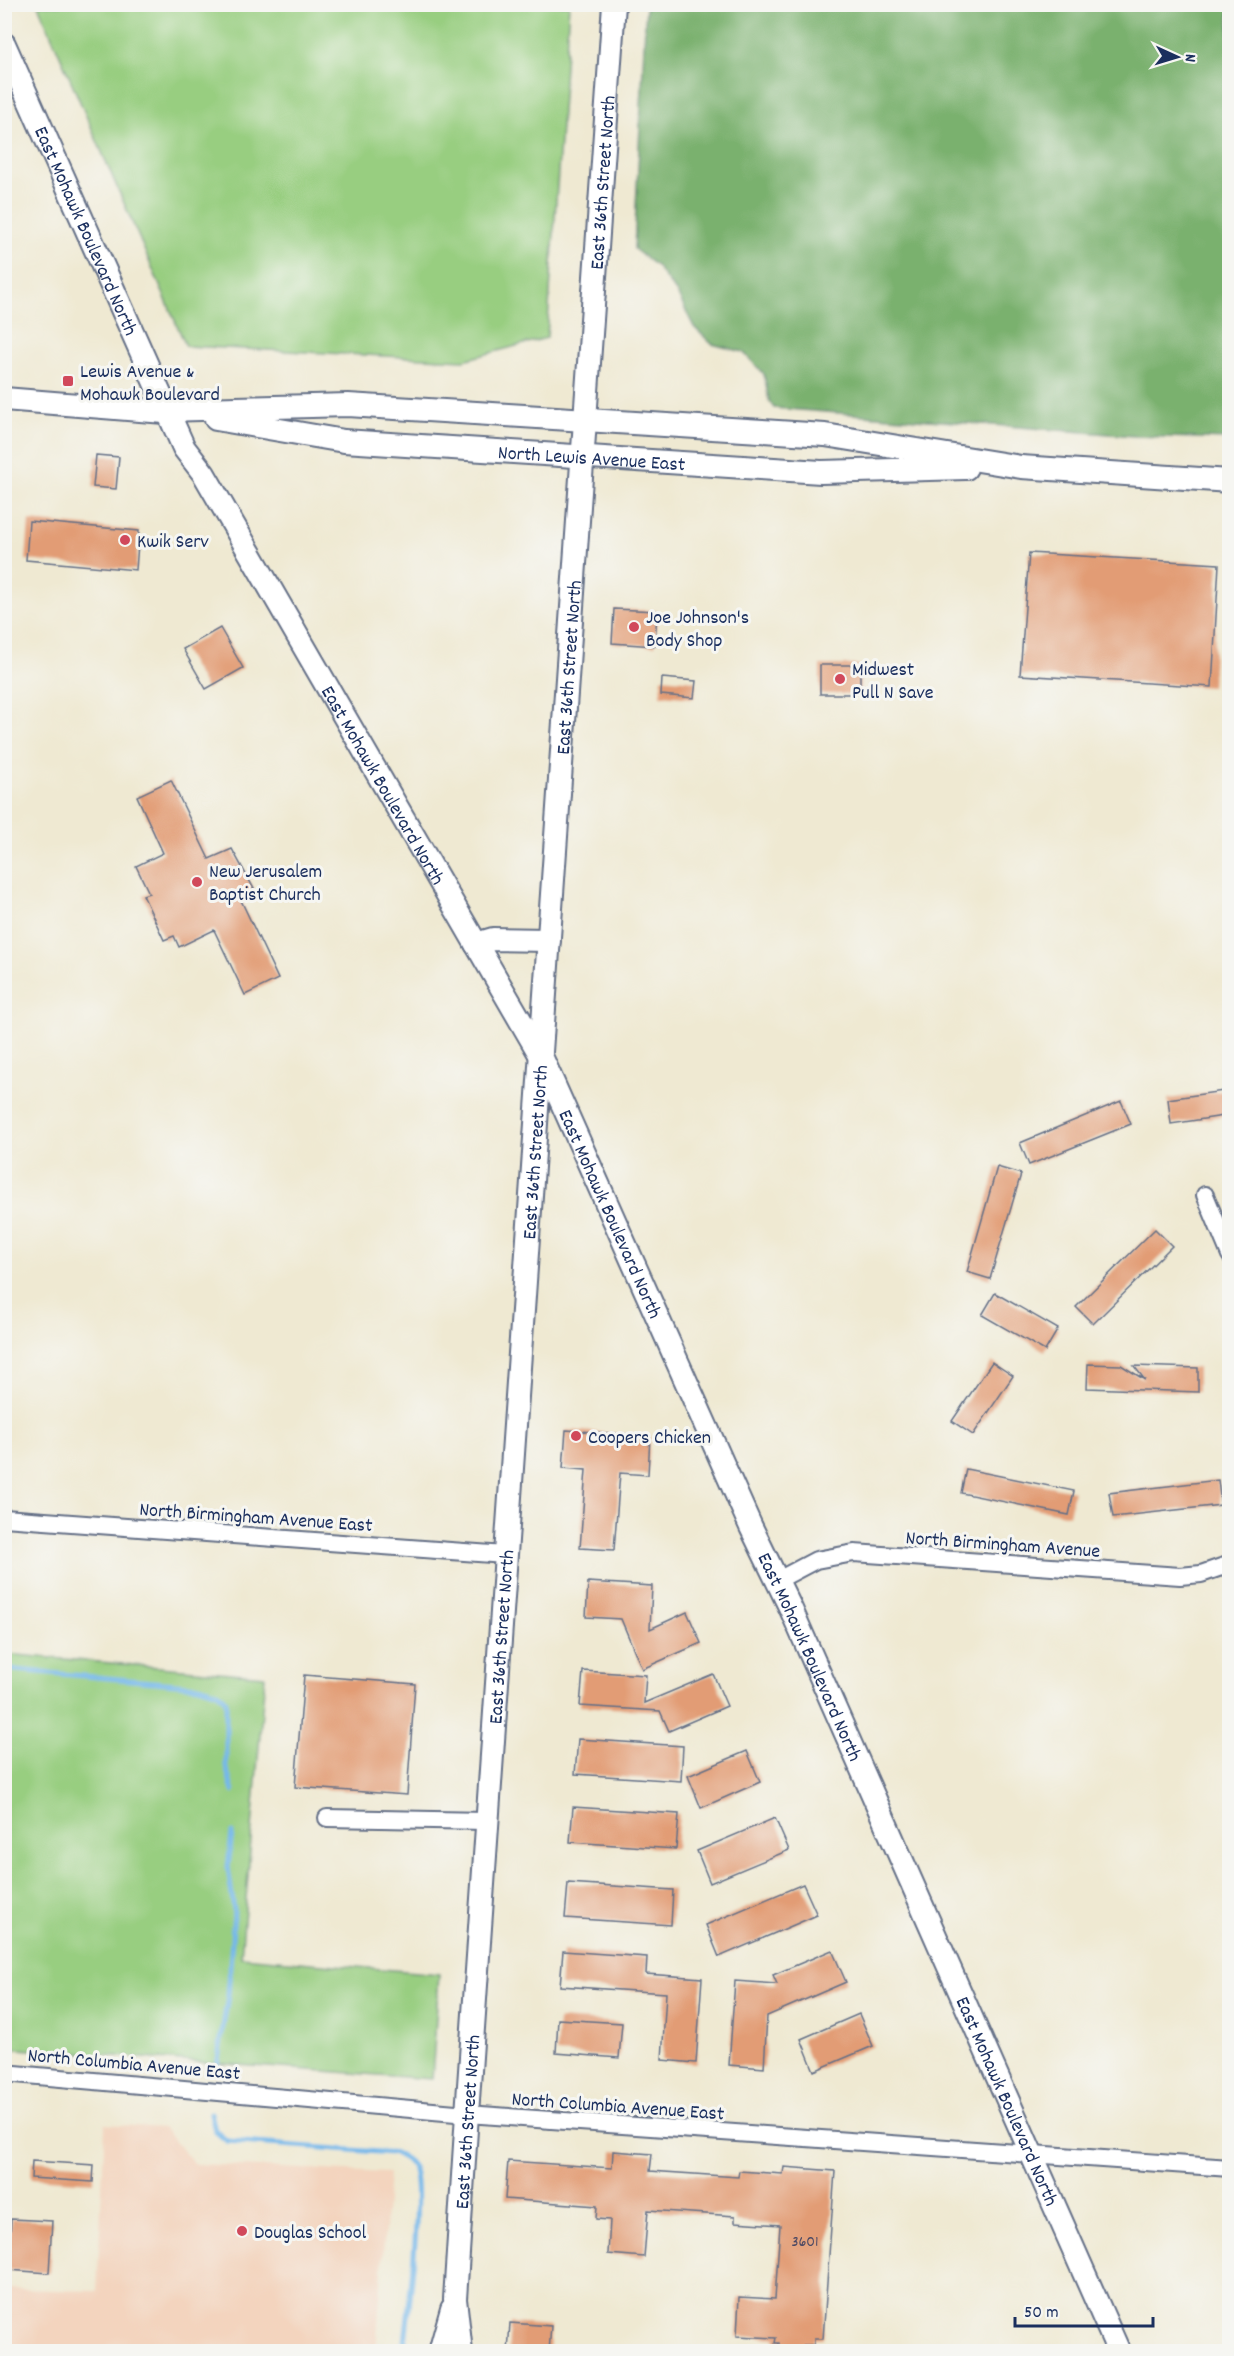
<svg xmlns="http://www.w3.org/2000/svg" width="1234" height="2356" font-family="Dekko,sans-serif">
<rect width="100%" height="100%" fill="#f6f6f2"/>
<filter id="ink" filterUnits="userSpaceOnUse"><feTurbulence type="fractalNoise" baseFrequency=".0167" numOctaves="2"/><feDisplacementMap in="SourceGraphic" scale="12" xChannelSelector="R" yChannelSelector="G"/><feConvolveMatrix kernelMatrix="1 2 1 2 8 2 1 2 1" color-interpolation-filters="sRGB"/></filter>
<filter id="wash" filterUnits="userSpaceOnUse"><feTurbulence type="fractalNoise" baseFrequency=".008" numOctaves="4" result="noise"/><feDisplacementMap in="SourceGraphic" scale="24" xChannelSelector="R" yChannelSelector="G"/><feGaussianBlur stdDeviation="1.35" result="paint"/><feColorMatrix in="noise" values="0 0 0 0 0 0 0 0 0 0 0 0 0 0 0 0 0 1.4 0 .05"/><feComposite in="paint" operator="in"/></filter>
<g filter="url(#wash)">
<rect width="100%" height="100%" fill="#efe9d2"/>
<!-- built -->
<path fill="#f3d4be" d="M105,2124L163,2128L195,2164L389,2173L376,2351H5V2289L97,2291Z"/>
<!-- green -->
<g fill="#98ce80" stroke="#5a7e6f" stroke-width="1.5">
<path d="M38,5H569L547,338L464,360L186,346Z"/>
<path d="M4,1654L265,1676L241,1957L439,1974L432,2079L5,2048Z"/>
</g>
<!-- forest -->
<path fill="#7ab16e" stroke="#4a7066" stroke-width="1.5" d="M646,5H1229V439L1135,436L774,408L769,401L764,374L743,352L712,344L694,327L677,293L656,266L634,249Z"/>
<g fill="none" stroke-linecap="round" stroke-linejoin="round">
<!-- stream -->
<g stroke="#74b8ea" stroke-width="5">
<path d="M4,1669L199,1686L218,1692L226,1701V1767L233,1791"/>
<path d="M216,2072L228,1995L231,1953L234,1910L228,1867L232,1833"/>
<path d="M211,2113L215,2131L227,2141L393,2153C400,2156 408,2159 412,2166C425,2185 407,2321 404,2352"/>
</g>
</g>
<g id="blocks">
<!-- building -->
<g fill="#e29c74">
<path d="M96,455L119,457L116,489L93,487Z"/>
<path d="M29,521L139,531L136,570L26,560Z"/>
<path d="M1029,553L1219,564L1212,687L1020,675Z"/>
<path d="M614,609L657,611L655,646L612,643Z"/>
<path d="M220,628L243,668L206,689L183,649Z"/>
<rect x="820" y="665" width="40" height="29"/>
<path d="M662,678L696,681L694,698L661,695Z"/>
<path d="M171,780L209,859L232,849L254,889L239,896L278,979L245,995L214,930L179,947L174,936L164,940L143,895L149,893L136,866L163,853L137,796Z"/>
<path d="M1230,1090V1115L1171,1124L1168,1099Z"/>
<path d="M1121,1101L1131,1124L1029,1165L1020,1143Z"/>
<path d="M997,1167L1021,1174L990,1279L967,1272Z"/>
<path d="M1155,1229L1172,1246L1093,1324L1076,1307Z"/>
<path d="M995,1293L1058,1329L1045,1351L982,1315Z"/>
<path d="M992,1362L1013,1376L973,1435L952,1421Z"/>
<path d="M1088,1364L1121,1365L1145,1380L1134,1366L1198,1368V1392L1087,1388Z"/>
<path d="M566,1430L650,1436L648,1475L620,1473L614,1550L580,1548L586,1470L563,1468Z"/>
<path d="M966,1469L1074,1491L1069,1515L961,1493Z"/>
<path d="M1218,1480L1221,1505L1113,1517L1109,1493Z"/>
<path d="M588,1582L652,1586L650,1629L687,1612L701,1643L642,1669L621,1619L586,1617Z"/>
<path d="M583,1671L646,1675L644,1703L713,1674L727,1706L669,1731L660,1711L580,1706Z"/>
<path d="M304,1675L415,1684L407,1795L295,1787Z"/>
<path d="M578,1739L683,1746L681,1781L575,1774Z"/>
<path d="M747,1751L760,1782L701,1808L688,1776Z"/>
<path d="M573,1807L679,1814L676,1849L570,1842Z"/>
<path d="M775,1818L789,1850L710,1883L697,1851Z"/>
<path d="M568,1883L673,1890L671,1925L565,1918Z"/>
<path d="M803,1884L817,1915L719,1957L706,1925Z"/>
<path d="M832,1950L846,1982L767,2016L764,2068L729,2065L735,1981L777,1984L773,1975Z"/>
<path d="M563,1951L647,1957L646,1974L702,1978L696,2063L662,2060L666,1993L560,1986Z"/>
<path d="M859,2014L873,2046L814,2071L801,2039Z"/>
<path d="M558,2019L622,2023L619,2058L556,2053Z"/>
<path d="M613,2151L652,2154L650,2171L738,2177L739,2171L783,2174L784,2167L835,2171L823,2339H814V2345H804L803,2352H779V2343H775L776,2338L737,2336L739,2297L775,2299L780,2225L735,2222V2216L648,2210L644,2257L608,2254L610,2220L596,2219L597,2206L505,2199L508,2161L612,2168Z"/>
<path d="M32,2161L94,2165L93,2182L31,2178Z"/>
<path d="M11,2219L52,2221L49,2273L8,2270Z"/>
<path d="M510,2323L551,2326L549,2352H508Z"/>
</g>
</g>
</g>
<g filter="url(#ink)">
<use href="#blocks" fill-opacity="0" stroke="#657087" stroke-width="1.5"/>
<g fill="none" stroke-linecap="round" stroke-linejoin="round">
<!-- street casing -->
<g stroke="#657087" stroke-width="20">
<g id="street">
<path d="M1205,1195L1230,1255"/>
<path d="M4,1518L505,1555"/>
<path d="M778,1580L816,1560L854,1553L1180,1576L1201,1574L1230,1564"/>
<path d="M327,1818L486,1821"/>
<path d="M4,2073L467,2114L1230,2168"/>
</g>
</g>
<!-- secondary casing -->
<g stroke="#657087" stroke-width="26">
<g id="secondary">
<path id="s1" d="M4,44L184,448L204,474L541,1056L751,1527L790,1607L1119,2352"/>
<path d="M4,399L177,413"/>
<path d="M165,410L348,405L825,435L1021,467L1230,481"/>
<path id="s2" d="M216,419L344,441L821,472L966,468"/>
<path d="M476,944L493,939L549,940"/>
<path d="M440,2352L452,2309"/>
<path id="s3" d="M461,2352L455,2299L467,2114L614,4"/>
</g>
</g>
<!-- street -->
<use href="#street" stroke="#fff" stroke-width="16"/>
<!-- secondary -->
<use href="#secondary" stroke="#fff" stroke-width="22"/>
</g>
</g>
<!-- markers -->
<g fill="#d1495b" stroke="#f6f6f2" stroke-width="2">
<rect x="62" y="375" width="12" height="12" rx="3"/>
<circle cx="125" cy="540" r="6"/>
<circle cx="634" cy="627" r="6"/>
<circle cx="840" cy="679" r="6"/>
<circle cx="197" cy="882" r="6"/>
<circle cx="576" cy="1436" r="6"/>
<circle cx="242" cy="2231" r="6"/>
</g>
<g text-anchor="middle" stroke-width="6" stroke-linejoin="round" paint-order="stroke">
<!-- number labels -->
<g font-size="16" fill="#4d4a64">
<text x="805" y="2246">3601</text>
</g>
<!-- street labels -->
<g font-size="20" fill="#1b2f5e" stroke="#f6f6f2">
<text dy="7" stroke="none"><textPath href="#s3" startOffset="2175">East 36th Street North</textPath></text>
<text dy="7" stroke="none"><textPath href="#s1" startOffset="204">East Mohawk Boulevard North</textPath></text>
<text dy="7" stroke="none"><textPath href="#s2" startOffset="378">North Lewis Avenue East</textPath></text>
<text dy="7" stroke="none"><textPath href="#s3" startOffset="1689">East 36th Street North</textPath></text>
<text dy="7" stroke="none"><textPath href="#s1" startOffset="834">East Mohawk Boulevard North</textPath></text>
<text dy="7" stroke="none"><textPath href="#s3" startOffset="1203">East 36th Street North</textPath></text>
<text dy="7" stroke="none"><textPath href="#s1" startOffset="1320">East Mohawk Boulevard North</textPath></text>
<text transform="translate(256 1516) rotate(4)" y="7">North Birmingham Avenue East</text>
<text transform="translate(1003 1543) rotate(4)" y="7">North Birmingham Avenue</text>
<text dy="7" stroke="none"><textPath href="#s3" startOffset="717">East 36th Street North</textPath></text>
<text dy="7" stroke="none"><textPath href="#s1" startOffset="1806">East Mohawk Boulevard North</textPath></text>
<text transform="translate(134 2063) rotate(5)" y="7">North Columbia Avenue East</text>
<text dy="7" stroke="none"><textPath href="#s1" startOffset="2292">East Mohawk Boulevard North</textPath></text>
<text transform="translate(618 2105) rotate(4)" y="7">North Columbia Avenue East</text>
<text dy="7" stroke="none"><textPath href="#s3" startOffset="231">East 36th Street North</textPath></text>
</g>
<!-- poi labels -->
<g font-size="20" fill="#1b2f5e" stroke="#f6f6f2" text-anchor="start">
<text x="80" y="377">Lewis Avenue &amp;<tspan x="80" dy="23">Mohawk Boulevard</tspan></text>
<text x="137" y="547">Kwik Serv</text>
<text x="646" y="623">Joe Johnson's<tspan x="646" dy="23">Body Shop</tspan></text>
<text x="852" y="675">Midwest<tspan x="852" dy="23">Pull N Save</tspan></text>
<text x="209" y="877">New Jerusalem<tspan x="209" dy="23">Baptist Church</tspan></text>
<text x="588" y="1443">Coopers Chicken</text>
<text x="254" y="2238">Douglas School</text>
</g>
</g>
<!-- margin -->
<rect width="1234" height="2356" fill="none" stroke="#f6f6f2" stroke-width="24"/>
<!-- north arrow -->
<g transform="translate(1177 57) rotate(94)" stroke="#f6f6f2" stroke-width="4.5" paint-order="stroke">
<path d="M0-4.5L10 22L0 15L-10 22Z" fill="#1b2f5e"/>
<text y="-9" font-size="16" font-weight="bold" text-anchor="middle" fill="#1b2f5e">N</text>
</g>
<!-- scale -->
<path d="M1015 2317v9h138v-9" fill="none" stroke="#1b2f5e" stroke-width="3"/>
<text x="1024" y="2317" font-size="18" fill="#1b2f5e" stroke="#f6f6f2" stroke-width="4.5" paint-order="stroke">50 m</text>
</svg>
